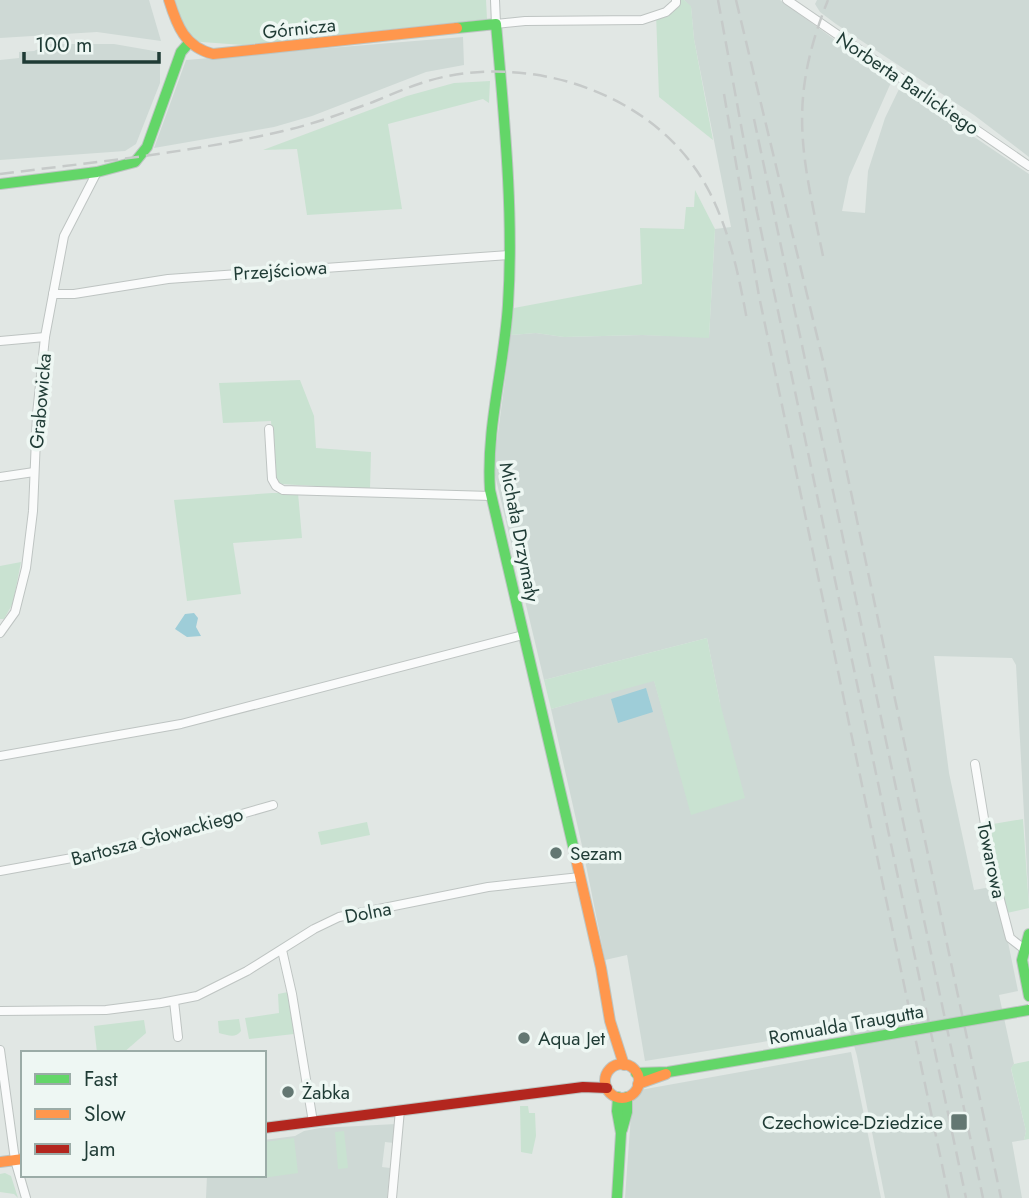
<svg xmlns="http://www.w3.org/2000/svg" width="1029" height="1198" font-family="Jost,sans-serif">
<rect width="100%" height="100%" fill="#e1e7e4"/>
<!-- built -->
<g fill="#ced9d5">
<path d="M0,0H149L161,41L97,32L0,38Z"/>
<path d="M684,0H780L838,42L893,78L849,177L842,211L865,213L868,171L885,118L900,87L1029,174V908L1016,665L1012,658L934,656L949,773L974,890L991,887L999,898L1018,991L999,995L1014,1064L1011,1069L1026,1131L1024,1140L1012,1142L1022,1198H885L857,1056L849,1028L645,1061L627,955L605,960L583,850L551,709L654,680L687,796L720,703L707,638L544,680L494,471L496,448L511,335L536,333L564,337L642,335L709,337L715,229L731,227L694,39L691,7Z"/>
<path d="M817,0H1029V157L974,115L836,24L820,12L815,4Z"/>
<path d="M463,37L464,65L426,72L312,116L274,127L154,148L186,60Z"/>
<path d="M49,44H114L160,52V83L136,144L125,151L0,160V60L19,58V52L34,51Z"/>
<path d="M851,1052L881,1198H625L632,1101L640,1090Z"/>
<path d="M396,1124L394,1143L385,1142L382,1167L390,1168L387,1198H206L207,1175H264V1140L295,1136L304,1131L320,1128Z"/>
</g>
<!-- green -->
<g fill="#c9e2d1">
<path d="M175,0H486L487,19L243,45L188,41Z"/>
<path d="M672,0H684L691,6L694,39L713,140L659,97L656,13L665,8Z"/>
<path d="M490,81L489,103L483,99L388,124L402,209L307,215L297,149L263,150L407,96L454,83Z"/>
<path d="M695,190L715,229L709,338L642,335L564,337L536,333L511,335L514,308L642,284L640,228L684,229L686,207H694Z"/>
<path d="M300,380L314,416L316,448L371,452L370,489L280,484L275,477L271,421L223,423L219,383Z"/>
<path d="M272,493H298L302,538L233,543L241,594L187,601L174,500Z"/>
<path d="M21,562L13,603L4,619H0V566Z"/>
<path d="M707,638L720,703L745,798L691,815L654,681L551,709L544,680Z"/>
<path d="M1023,819L1029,908L1007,913L987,825Z"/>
<path d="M367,822L370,835L321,845L318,832Z"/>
<path d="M288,992L294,1034L249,1039L245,1018L279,1013L278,994Z"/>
<path d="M239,1019L241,1031C235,1039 228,1035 219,1033L218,1021Z"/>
<path d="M144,1020L146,1033L123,1053H97L94,1026Z"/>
<path d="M1029,1061V1139L1024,1140L1026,1131L1011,1068L1014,1064Z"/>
<path d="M520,1106H528L529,1113H535L536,1136L532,1154L521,1152Z"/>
<path d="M344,1131L348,1168L338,1169L335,1132Z"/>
<path d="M294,1138L298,1173L255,1179L254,1175H264V1142Z"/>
<path d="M5,1173L11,1176L18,1198L14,1194L0,1192V1174Z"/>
</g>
<!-- water -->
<g fill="#9ecdd8">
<path d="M194,613L198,618L196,627L201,636L187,637L175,629L185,614Z"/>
<path d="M646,688L653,712L618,723L611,699Z"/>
</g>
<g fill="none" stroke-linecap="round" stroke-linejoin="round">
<!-- street casing -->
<g stroke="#bec4c2" stroke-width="10">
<g id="street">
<path d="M495,0L496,24L525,21L642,20L666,12L676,3V0"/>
<path d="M787,0L1029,166"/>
<path d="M53,294H74L168,279L509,255"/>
<path d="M0,341L45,337"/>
<path d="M269,429L272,479L276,486L283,490L491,496"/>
<path d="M0,477L34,472"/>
<path d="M0,633L15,612L26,568L33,511L37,414L45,337L64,236L97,172"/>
<path d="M0,756L181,724L523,635"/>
<path d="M975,764L993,873L1010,938L1024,949"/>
<path d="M0,871L116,850L273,805"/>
<path d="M282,950L292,994L313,1122"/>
<path d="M174,1001L178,1037"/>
<path d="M0,1011L106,1010L161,1003L197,996L247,971L314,929L339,917L488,887L580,877"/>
<path d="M0,1050L15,1160L26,1198"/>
<path d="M392,1198L400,1110"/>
</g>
</g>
<!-- fast casing -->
<g stroke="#bdc5c2" stroke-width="12">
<g id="fast">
<path d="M457,28L496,24C504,117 514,212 508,305C504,368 486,427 490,490L574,850"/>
<path d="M0,184L97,172L135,162L147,147L181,52L188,44"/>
<path d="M1029,934L1022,960L1029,996"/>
<path d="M636,1073L668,1072L781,1053"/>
<path d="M622,1130L627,1112V1097"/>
<path d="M617,1198L621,1133L617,1111L618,1097"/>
</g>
</g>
<!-- slow casing -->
<g stroke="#bdc5c2" stroke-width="12">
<g id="slow">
<path d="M169,0C177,26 185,47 213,54L457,28"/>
<path d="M574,850L601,968L610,1021L624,1065"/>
<circle cx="622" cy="1081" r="17"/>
<path d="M638,1084L666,1074"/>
<path d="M0,1162L23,1159"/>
</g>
</g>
<!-- jam casing -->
<g stroke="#bdc5c2" stroke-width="12">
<path id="jam" d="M264,1128L583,1087L607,1088"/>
</g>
<!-- street -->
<use href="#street" stroke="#fafbfb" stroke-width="8"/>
<!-- fast -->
<use href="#fast" stroke="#63d668" stroke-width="10"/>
<!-- slow -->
<use href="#slow" stroke="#ff974d" stroke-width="10"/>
<!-- jam -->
<use href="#jam" stroke="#b3261e" stroke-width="10"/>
<!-- rail -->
<g stroke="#c6cac9" stroke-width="2.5" stroke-dasharray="14 7" stroke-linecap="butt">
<path d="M718,0L757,212L966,1198"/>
<path d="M736,0L824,365L1001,1198"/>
<path d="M724,94L759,296L949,1198"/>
<path d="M754,119L983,1198"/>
<path d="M0,174C94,162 190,153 283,131C314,124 343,113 373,102C397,92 422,81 448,76C547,57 663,100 710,193C730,233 739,276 747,320"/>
<path d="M823,256C802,154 787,102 828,0"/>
</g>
<!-- fast-bridge casing -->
<g stroke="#bdc5c2" stroke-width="12" stroke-linecap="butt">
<path id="fast-bridge" d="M781,1053L1029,1010"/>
</g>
<!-- fast-bridge -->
<use href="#fast-bridge" stroke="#63d668" stroke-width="10"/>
</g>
<!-- markers -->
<g fill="#637772" stroke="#eef7f3" stroke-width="2.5">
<circle cx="556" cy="853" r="7"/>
<circle cx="524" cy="1038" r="7"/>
<circle cx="288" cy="1092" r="7"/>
<rect x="950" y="1113" width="18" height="18" rx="3.5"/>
</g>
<g text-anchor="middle" stroke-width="7" stroke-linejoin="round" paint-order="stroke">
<!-- street labels -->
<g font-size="19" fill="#1f3b35" stroke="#eef7f3">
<text transform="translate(299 28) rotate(-6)" y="7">Górnicza</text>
<text transform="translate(908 83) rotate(34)" y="7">Norberta Barlickiego</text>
<text transform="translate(280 270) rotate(-4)" y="7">Przejściowa</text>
<text transform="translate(40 401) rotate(-85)" y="7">Grabowicka</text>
<text transform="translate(520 532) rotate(79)" y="7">Michała Drzymały</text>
<text transform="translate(157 836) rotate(-15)" y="7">Bartosza Głowackiego</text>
<text transform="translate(992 860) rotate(78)" y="7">Towarowa</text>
<text transform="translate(368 912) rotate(-11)" y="7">Dolna</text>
<text transform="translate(846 1024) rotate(-10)" y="7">Romualda Traugutta</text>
</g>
<!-- poi labels -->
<g font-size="19" fill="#1f3b35" stroke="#eef7f3" text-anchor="start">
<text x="570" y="860">Sezam</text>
<text x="538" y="1045">Aqua Jet</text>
<text x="302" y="1099">Żabka</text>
<text x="943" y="1129" text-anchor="end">Czechowice-Dziedzice</text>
</g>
</g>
<!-- legend -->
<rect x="21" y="1051" width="245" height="126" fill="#eef7f3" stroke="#9baca7" stroke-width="2"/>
<rect x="35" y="1074" width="35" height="10" fill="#63d668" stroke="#9baca7" stroke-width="2"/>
<text x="84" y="1086" font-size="21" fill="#1f3b35">Fast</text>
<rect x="35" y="1109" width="35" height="10" fill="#ff974d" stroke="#9baca7" stroke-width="2"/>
<text x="84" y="1121" font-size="21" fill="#1f3b35">Slow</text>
<rect x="35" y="1144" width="35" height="10" fill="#b3261e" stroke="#9baca7" stroke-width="2"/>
<text x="84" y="1156" font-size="21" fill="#1f3b35">Jam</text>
<!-- scale -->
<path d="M24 52v10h135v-10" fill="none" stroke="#1f3b35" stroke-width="3.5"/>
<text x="35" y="52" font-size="21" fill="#1f3b35" stroke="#eef7f3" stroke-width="5" paint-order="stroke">100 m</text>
</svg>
